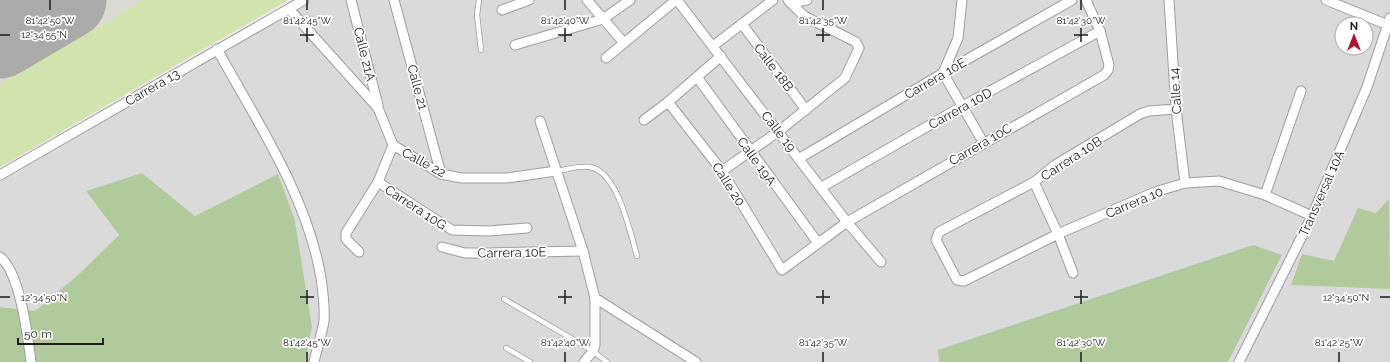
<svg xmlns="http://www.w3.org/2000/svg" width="1390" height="362" font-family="Raleway,sans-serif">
<rect width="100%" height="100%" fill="#eee9e4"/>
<!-- residential -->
<path fill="#dbdadb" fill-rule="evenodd" d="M308,0H1390V362H305L312,327L295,221L227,201L195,216L142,173L86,191L119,235L78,275L35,311L0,307V175ZM1342,24H1366V48H1342Z"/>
<!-- airport -->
<path fill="#dcd9d5" d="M0,0H288L0,167Z"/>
<!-- grass -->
<path fill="#d2e4ae" d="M144,0H288L0,167V84Z"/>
<!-- forest -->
<g fill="#b1ca9c">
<path d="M142,173L195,216L278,174L295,221L312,327L305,362H0V307L35,311L78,275L119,235L86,191Z"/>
<path d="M1389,199L1390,289L1291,285L1302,254L1334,261L1358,208L1376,213Z"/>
<path d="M1253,245L1282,255L1228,362H939L938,350Z"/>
</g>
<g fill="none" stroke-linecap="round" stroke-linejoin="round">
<!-- runway -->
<path stroke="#acaaa8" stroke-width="77" d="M0,40L68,0"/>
<!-- lane casing -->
<g stroke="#9e9e9e" stroke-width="6">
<g id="lane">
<path d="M479,0L477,15L481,50"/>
<path d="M556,171C566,170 580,165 590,167C618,172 630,232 637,256"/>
<path d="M504,299L593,351L607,362"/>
<path d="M506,348L530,362"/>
</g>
</g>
<!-- street casing -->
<g stroke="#9e9e9e" stroke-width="11">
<g id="street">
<path d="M351,0L378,105"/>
<path d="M394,0L441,174"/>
<path d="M587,0L624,43"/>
<path d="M677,0L847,222L881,262"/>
<path d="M962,0L958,38L943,73L983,142"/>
<path d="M1169,0L1176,109L1185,183"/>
<path d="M1326,0L1388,25"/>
<path d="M791,3L807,0"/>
<path d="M289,9L378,108L393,145L441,174L461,178H507L556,171"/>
<path d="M502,10L529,0"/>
<path d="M742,24L806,110"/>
<path d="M515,45L603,19L630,0"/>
<path d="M713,46L773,0"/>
<path d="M217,49C257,122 307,195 321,278C323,292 325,307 324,321C322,334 317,348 314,362"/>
<path d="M606,58L676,0"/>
<path d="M697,77L818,243"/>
<path d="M668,102L722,171L782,270L847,222L1104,75L1108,70L1109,65L1100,31L1086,0"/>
<path d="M644,120L668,102L721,56"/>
<path d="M540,121L583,251L595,298V345L593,351L584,362"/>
<path d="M800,158L943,73L1072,0"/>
<path d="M722,171L779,131L845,78L859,48L856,42L804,16L788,0"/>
<path d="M0,175L304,0"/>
<path d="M378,182L452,230L489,231L527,228"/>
<path d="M1034,182L939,232L936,240L957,280L964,281L1058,234L1155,192L1185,183L1219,181L1265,195L1312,216"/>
<path d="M822,187L961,107L1100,31"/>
<path d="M1265,195L1301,91"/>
<path d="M442,247L465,253H489L583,251"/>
<path d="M359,252L346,239V233L378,182L393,145"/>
<path d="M0,257C20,272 28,337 31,362"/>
<path d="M1073,273L1058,234L1034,182L1055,165L1140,114L1149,111L1176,109"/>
<path d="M595,298L696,362"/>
<path d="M1239,362L1312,216L1367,87L1390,18"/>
</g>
</g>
<!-- lane -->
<use href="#lane" stroke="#fff" stroke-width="4.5"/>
<!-- street -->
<use href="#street" stroke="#fff" stroke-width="9"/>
</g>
<!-- ticks -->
<path fill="none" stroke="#1d1d1d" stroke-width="1.5" d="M50,0V10M307,0V10M565,0V10M823,0V10M1081,0V10M307,28V42M565,28V42M823,28V42M1081,28V42M0,35H10M300,35H314M558,35H572M816,35H830M1074,35H1088M307,290V304M565,290V304M823,290V304M1081,290V304M0,297H10M300,297H314M558,297H572M816,297H830M1074,297H1088M1380,297H1390M307,352V362M565,352V362M823,352V362M1081,352V362M1339,352V362"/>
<g text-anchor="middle" stroke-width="3.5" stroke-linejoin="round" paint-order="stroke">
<!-- street labels -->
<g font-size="13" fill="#1d1d1d" stroke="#fff">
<text transform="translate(365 54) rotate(76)" y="5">Calle 21A</text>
<text transform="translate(774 67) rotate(53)" y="5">Calle 18B</text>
<text transform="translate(935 78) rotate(-30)" y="5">Carrera 10E</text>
<text transform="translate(152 87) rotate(-30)" y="5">Carrera 13</text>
<text transform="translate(418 87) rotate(75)" y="5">Calle 21</text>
<text transform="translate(1175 91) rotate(-94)" y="5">Calle 14</text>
<text transform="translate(960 108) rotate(-29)" y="5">Carrera 10D</text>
<text transform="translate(779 131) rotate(52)" y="5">Calle 19</text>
<text transform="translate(980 144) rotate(-30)" y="5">Carrera 10C</text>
<text transform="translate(1071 158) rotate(-33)" y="5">Carrera 10B</text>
<text transform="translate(757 161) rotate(54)" y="5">Calle 19A</text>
<text transform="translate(424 162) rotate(28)" y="5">Calle 22</text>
<text transform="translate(729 184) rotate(57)" y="5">Calle 20</text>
<text transform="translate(1321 193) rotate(-66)" y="5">Transversal 10A</text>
<text transform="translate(1134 202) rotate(-23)" y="5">Carrera 10</text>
<text transform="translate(416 207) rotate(33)" y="5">Carrera 10G</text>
<text transform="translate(512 252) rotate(-1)" y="5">Carrera 10E</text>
</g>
</g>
<g font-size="10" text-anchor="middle" fill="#1d1d1d" stroke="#fff" stroke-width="3.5" stroke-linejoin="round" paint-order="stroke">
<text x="50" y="24">81°42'50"W</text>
<text x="307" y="24">81°42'45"W</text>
<text x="565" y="24">81°42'40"W</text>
<text x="823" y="24">81°42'35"W</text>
<text x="1081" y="24">81°42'30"W</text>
<text x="44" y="38">12°34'55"N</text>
<text x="44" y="301">12°34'50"N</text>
<text x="1346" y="301">12°34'50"N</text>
<text x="307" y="346">81°42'45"W</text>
<text x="565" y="346">81°42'40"W</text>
<text x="823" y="346">81°42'35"W</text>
<text x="1081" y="346">81°42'30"W</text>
<text x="1339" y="346">81°42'25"W</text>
</g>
<!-- north arrow -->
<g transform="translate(1354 36)"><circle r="19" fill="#ffffff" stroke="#a5a5a5"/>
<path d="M0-3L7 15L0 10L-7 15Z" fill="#ba102d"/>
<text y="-6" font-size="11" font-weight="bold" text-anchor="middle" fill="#1d1d1d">N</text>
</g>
<!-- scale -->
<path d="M18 338v6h85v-6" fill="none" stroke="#1d1d1d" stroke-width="2"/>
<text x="24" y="338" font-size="12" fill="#1d1d1d" stroke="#ffffff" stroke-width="3" paint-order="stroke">50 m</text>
</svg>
